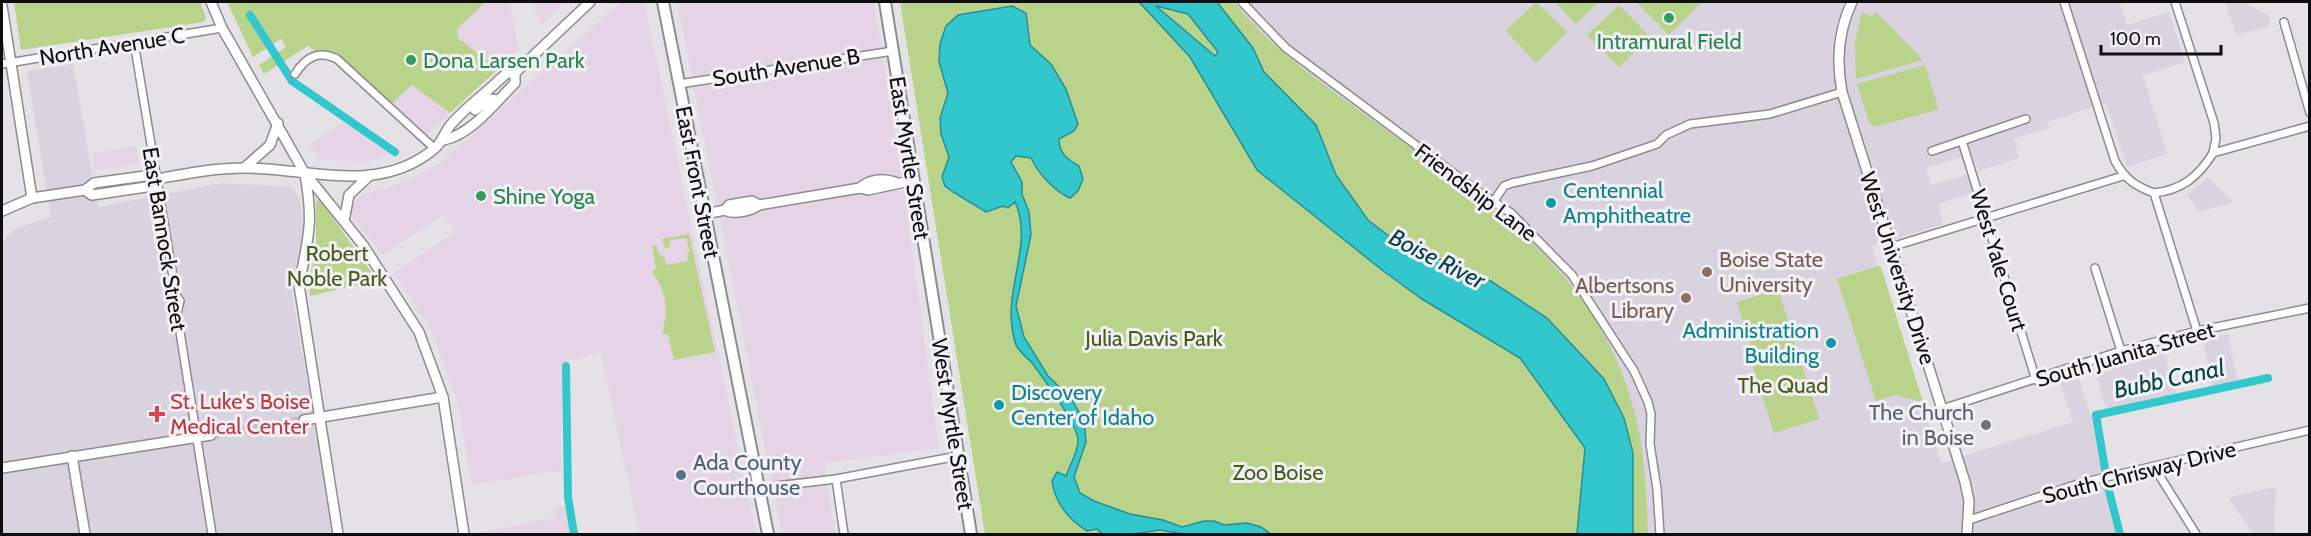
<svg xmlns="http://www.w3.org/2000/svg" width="2311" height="536" font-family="Cabin,sans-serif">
<rect width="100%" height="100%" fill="#e5e2e7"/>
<!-- commercial -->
<g fill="#e4d4e6">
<path d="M486,2H509L519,49L498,69L458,38L457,29Z"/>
<path d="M532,2H566L541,25Z"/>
<path d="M621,2H640L645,6L756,534H639L601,352L562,363L561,470L472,485L457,400L430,328L394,273L455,232L444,215L382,255L354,219L351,210L358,197L406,181L440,163Z"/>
<path d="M677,2H874L901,170L939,448L824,463L835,534H782Z"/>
<path d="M412,85L450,113L427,134L392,104Z"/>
<path d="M345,121L395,153L367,162L319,160L309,144Z"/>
<path d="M136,146L139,164L95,171L92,153Z"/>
<path d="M570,505L575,534H480V532L555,518V507Z"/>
</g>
<!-- built -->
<g fill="#d8d3de">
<path d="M1222,2H2120L2127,25L2169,12L2185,62L2143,75L2167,154L2127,167L2106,103L2047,122L2049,128L2014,139L2019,158L1979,171L1971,154L1926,168L1931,185L1968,174L1973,193L1938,204L1943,224L1872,246L1941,463L2073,422L2059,379L2077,373L2091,416L2107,410L2094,369L2162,347L2177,395L2119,407L2098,421L2116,534H1640Z"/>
<path d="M2225,2H2244L2270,16L2268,27L2236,35Z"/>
<path d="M73,64L98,207L222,183L292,187L300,200L304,237L294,273L292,293L334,534H2V242L15,229L51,217L27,71Z"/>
<path d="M2208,178L2233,202L2199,212L2187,194Z"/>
<path d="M2228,334L2238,383L2212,388L2203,339Z"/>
<path d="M2276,487L2274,534H2253L2228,497Z"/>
</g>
<!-- green -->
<g fill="#bad38b">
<path d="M14,2H200L206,17L204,22L21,50Z"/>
<path d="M227,2H486L457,29L458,38L498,69L450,113L412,85L392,104L325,52L320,55L308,46L264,74L259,65L286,47L281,39L253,57Z"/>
<path d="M900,2H1139L1190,57L1257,170L1382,270L1422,299L1520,358L1585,448L1577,534H985Z"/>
<path d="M1217,2H1234C1273,50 1315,78 1364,114C1483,201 1601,267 1637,422C1645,459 1647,497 1648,534H1633L1632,453L1604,379L1547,318L1483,276L1398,243L1368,220L1336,175L1316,125L1264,72L1253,48Z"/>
<path d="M1536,2L1567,32L1536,63L1506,31Z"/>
<path d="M1555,2H1599L1576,24Z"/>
<path d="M1636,2H1703L1669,35Z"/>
<path d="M1155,5L1188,14L1218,52L1215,57Z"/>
<path d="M1619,5L1650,37L1619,67L1587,35Z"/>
<path d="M1862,12L1872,16L1876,12L1923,60L1856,79L1855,43Z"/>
<path d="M1925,65L1938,107L1937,110L1874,127L1869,122L1857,84Z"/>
<path d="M320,200L377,280L310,296L309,280L316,250V202Z"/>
<path d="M689,234L715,352L674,360L668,335L662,333C669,310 667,292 652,272L656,268L652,246L656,245L658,253L665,258L666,265L688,261L687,253L690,252L686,238L670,240V247L665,248L662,239Z"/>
<path d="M1878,266L1881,267L1923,402L1894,395L1876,401L1837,279Z"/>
<path d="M1778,289L1819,419L1774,433L1748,351L1750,342L1737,302Z"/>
</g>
<!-- water -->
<g fill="#32c7cc" stroke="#278f93" stroke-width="1.5" fill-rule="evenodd">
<path d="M1139,2H1217L1253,48L1264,72L1316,125L1336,175L1368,220L1398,243L1483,276L1547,318L1604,379L1624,418L1633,453V534H1577L1585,448L1520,358L1422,299L1382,270L1257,170L1190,57ZM1156,6L1188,14L1218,52L1215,56Z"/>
<path d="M1012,6L1026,13L1030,45L1051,64L1066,89L1078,124L1074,131L1059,139C1059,153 1067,159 1079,166L1083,179L1078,191L1070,198C1054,191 1038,173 1031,158L1016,156L1011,162L1022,182V194L1029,212L1031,235L1016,306L1024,337L1048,376L1070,397L1084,420L1086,442L1074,477L1080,493L1094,501L1130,514L1163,520L1182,527L1204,521H1214L1224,525L1247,523L1261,527L1271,534H1183L1160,530L1133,534H1102L1097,529L1087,531C1068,519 1055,503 1052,481L1057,472L1066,476C1070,465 1078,452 1078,441C1079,426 1043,378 1032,363C1026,356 1017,351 1015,342C1000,292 1035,246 1015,202L1008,208L1003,206L986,212L953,192L945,186L942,177L949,157L941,134L940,118L948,93L939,62L940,44L946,26L958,15Z"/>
</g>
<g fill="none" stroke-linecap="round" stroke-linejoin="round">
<!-- canal -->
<g stroke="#32c7cc" stroke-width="8">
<path d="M250,15L292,81L395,152"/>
<path d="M566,366L568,497L574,534"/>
<path d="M2105,469L2096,415L2268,378"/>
<path d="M2108,487L2120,534"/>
</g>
<!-- secondary-tunnel -->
<path stroke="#c5c2c7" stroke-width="9" stroke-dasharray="9 4.5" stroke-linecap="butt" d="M211,435L304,420"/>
<!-- street casing -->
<g stroke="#8d8b90" stroke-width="10">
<g id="street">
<path d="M1242,2L1286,48L1476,190L1511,213L1572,275L1634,371L1648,402L1651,414L1650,444L1657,489L1660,534"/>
<path d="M2064,2L2115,161C2125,179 2135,186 2154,193L2197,331"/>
<path d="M2175,2L2214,123L2216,138L2213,153"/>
<path d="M2284,22L2310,113"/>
<path d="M134,42L176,295L180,301L177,313L212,534"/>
<path d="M2,64L222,28"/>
<path d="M295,74C306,57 318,50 337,59L434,148"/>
<path d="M679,84L893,51"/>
<path d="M1962,141L2036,380"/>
<path d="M1932,151L2026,119"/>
<path d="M2154,193C2182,190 2198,177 2213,153L2310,126"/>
<path d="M1494,201L1504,186L1512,183L1592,166L1657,144L1666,135L1690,124L1770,114L1842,92"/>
<path d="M1891,247L2123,176"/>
<path d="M2095,268L2121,351"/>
<path d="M1942,409L2121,351L2197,331L2310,308"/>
<path d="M2154,467L2196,534"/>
<path d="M836,479L844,534"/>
<path d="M759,488L836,479L958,456"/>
<path d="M1969,520L2081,483L2310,430"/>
</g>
</g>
<!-- secondary casing -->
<g stroke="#8d8b90" stroke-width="12">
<g id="secondary">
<path d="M211,2L222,28L304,172L363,245L419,332L443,397L464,534"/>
<path d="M1852,2C1838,31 1836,60 1842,92L1965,482L1969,501L1967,534"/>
<path d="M2,6L32,198"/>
<path d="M475,110L490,99L498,100"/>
<path d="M444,140C472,134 495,103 515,83V73"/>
<path d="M244,168L270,145L278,123"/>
<path d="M305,175C314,224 308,238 299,285L338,534"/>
<path d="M156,179L153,186L92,195L85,190L94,183L152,175L156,179C185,174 213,168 243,168C304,167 370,194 426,155C442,144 440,141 449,127C462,110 484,95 499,80L507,73H515L590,2"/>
<path d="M860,188C869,179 883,178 895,182"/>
<path d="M725,210L729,205L752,201L759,205"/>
<path d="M2,211L32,198L85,190"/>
<path d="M705,214L725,210C734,215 751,211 759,205L860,188L868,190L914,180"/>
<path d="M344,221L349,195L370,175"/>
<path d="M304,420L443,397"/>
<path d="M72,456L85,534"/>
<path d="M2,468L211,435"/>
</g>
</g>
<!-- primary casing -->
<g stroke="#8d8b90" stroke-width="14">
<g id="primary">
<path d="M663,2L768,534"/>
<path d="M885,2L971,534"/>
</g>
</g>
<!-- street -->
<use href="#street" stroke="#fff" stroke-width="7"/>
<!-- secondary -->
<use href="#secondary" stroke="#fff" stroke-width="9"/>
<!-- primary -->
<use href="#primary" stroke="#fff" stroke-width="10"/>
</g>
<!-- markers -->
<g fill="#2e9e5b" stroke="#f2f0f5" stroke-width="2">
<circle cx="1669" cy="18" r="6"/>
<circle cx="411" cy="60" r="6"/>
<circle cx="481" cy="196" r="6"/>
</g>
<g fill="#0f9aa8" stroke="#f2f0f5" stroke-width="2">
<circle cx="1551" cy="203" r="6"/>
<circle cx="1831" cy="343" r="6"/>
<circle cx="999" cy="405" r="6"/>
</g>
<g fill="#8d6e63" stroke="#f2f0f5" stroke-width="2">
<circle cx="1707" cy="272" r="6"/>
<circle cx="1686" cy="298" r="6"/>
</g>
<path fill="#e0444e" stroke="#f2f0f5" stroke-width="2" d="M154 405h6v6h6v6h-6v6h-6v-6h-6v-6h6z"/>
<circle fill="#6b7280" stroke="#f2f0f5" stroke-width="2" cx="1986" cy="425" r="6"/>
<circle fill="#5c6f8a" stroke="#f2f0f5" stroke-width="2" cx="681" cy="475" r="6"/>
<g text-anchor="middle" stroke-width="6" stroke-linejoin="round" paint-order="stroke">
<!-- leisure labels -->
<g font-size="22" fill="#27864d" stroke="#f2f0f5" text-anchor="start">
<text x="1669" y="49" text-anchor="middle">Intramural Field</text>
<text x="423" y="68">Dona Larsen Park</text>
<text x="493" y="204">Shine Yoga</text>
</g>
<!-- street labels -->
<g font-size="22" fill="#0e0d0f" stroke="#f2f0f5">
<text transform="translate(112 46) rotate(-9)" y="8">North Avenue C</text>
<text transform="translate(786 67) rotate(-9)" y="8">South Avenue B</text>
<text transform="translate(910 158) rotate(81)" y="8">East Myrtle Street</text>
<text transform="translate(698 182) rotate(79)" y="8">East Front Street</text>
<text transform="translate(1476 192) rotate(37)" y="8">Friendship Lane</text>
<text transform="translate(165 239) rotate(81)" y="8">East Bannock Street</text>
<text transform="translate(1999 260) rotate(73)" y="8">West Yale Court</text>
<text transform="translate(1898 268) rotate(72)" y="8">West University Drive</text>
<text transform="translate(2125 354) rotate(-16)" y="8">South Juanita Street</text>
<text transform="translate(953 424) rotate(81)" y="8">West Myrtle Street</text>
<text transform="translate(2139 472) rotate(-14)" y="8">South Chrisway Drive</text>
</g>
<!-- culture labels -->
<g font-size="22" fill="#0d838f" stroke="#f2f0f5" text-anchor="start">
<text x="1563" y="198">Centennial<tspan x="1563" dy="25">Amphitheatre</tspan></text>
<text x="1819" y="338" text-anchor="end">Administration<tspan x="1819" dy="25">Building</tspan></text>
<text x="1011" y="400">Discovery<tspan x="1011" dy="25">Center of Idaho</tspan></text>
</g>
<!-- park labels -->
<g font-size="22" fill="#485a1c" stroke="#f2f0f5">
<text x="337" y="261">Robert<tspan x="337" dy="25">Noble Park</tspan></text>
<text x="1154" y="346">Julia Davis Park</text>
<text x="1783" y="393">The Quad</text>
<text x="1278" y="480">Zoo Boise</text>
</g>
<!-- education labels -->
<g font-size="22" fill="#785e54" stroke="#f2f0f5" text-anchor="start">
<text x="1719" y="267">Boise State<tspan x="1719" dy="25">University</tspan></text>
<text x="1674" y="293" text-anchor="end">Albertsons<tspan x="1674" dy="25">Library</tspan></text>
</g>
<!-- health labels -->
<g font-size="22" fill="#be3a42" stroke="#f2f0f5" text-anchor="start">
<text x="170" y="409">St. Luke's Boise<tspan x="170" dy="25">Medical Center</tspan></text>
</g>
<!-- worship labels -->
<g font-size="22" fill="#5b616d" stroke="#f2f0f5" text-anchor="end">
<text x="1974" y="420">The Church<tspan x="1974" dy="25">in Boise</tspan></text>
</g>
<!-- service labels -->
<g font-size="22" fill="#4e5e75" stroke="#f2f0f5" text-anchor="start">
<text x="693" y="470">Ada County<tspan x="693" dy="25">Courthouse</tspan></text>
</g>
<!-- water labels -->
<g font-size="24" font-style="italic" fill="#024547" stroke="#f2f0f5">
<text transform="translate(1437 259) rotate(27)" y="8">Boise River</text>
<text transform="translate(2169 379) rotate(-12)" y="8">Bubb Canal</text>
</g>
</g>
<!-- border -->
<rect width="2311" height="536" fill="none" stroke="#0e0d0f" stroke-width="6"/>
<!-- scale -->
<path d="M2101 45v9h120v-9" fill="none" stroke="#0e0d0f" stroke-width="3"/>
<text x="2110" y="45" font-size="18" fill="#0e0d0f" stroke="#f2f0f5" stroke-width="4.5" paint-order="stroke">100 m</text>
</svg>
